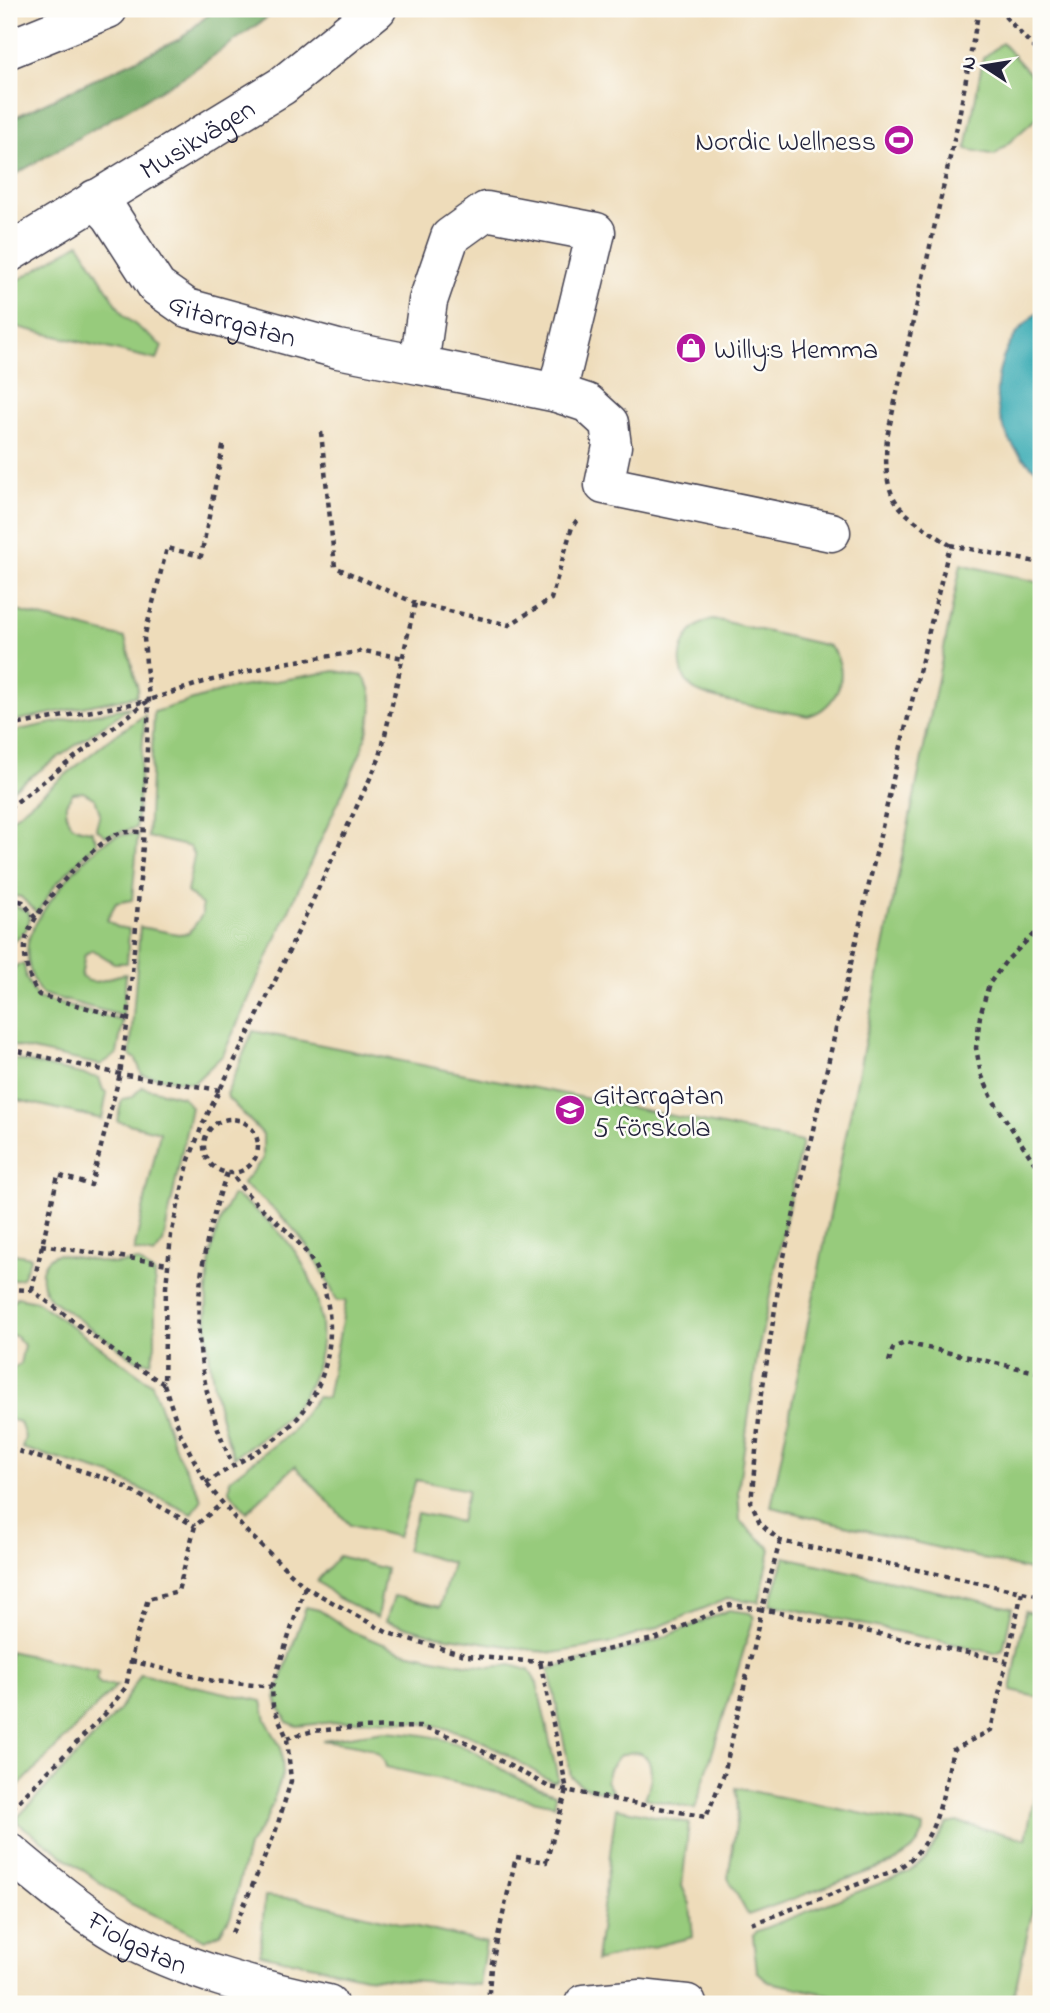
<svg xmlns="http://www.w3.org/2000/svg" width="1050" height="2013" font-family="'Indie Flower',sans-serif">
<rect width="100%" height="100%" fill="#fdfcf7"/>
<filter id="ink" filterUnits="userSpaceOnUse"><feTurbulence type="fractalNoise" baseFrequency=".0143" numOctaves="2"/><feDisplacementMap in="SourceGraphic" scale="14" xChannelSelector="R" yChannelSelector="G"/><feConvolveMatrix kernelMatrix="1 2 1 2 8 2 1 2 1" color-interpolation-filters="sRGB"/></filter>
<filter id="wash" filterUnits="userSpaceOnUse"><feTurbulence type="fractalNoise" baseFrequency=".00686" numOctaves="4" result="noise"/><feDisplacementMap in="SourceGraphic" scale="28" xChannelSelector="R" yChannelSelector="G"/><feGaussianBlur stdDeviation="1.57" result="paint"/><feColorMatrix in="noise" values="0 0 0 0 0 0 0 0 0 0 0 0 0 0 0 0 0 1.4 0 .05"/><feComposite in="paint" operator="in"/></filter>
<g filter="url(#wash)">
<rect width="100%" height="100%" fill="#eedcba"/>
<!-- green -->
<g fill="#97cb7c" stroke="#5c765c" stroke-width="2">
<path d="M1002,43L1041,86V114L995,155L966,149L983,58Z"/>
<path d="M79,243L124,316L162,346L157,360L9,325V286Z"/>
<path d="M961,564L1041,583V1573L771,1507Z"/>
<path d="M9,609L125,638L138,689L136,696L9,722Z"/>
<path d="M713,619L829,646C853,670 838,708 808,716C785,711 707,701 692,688C681,678 678,660 683,647C688,632 698,623 713,619Z"/>
<path d="M335,671L363,676C381,698 368,727 361,752L223,1055L194,1083L142,1075L136,1059L130,1055L140,927L178,934L189,933L202,915V905L187,892L194,856L190,847L148,837L154,712L229,689Z"/>
<path d="M130,707L9,792V732Z"/>
<path d="M145,715L136,828L105,836L96,828L100,813L95,799L83,792L73,793L66,804C65,824 73,829 92,831L97,842L56,884L37,913L21,897L9,895V821L111,738Z"/>
<path d="M138,834L132,900L116,903L107,920L117,927L129,929L127,963H114L93,950L85,954L81,977C99,989 108,975 126,974L123,1016L42,994C31,982 24,955 29,938C38,911 89,846 116,836C122,834 131,834 138,834Z"/>
<path d="M9,903L27,911L30,918L26,930L14,941L9,939Z"/>
<path d="M24,964L26,978L37,998L123,1021L117,1054L100,1065L9,1045V974L17,965Z"/>
<path d="M253,1031L802,1142L757,1357L738,1491L740,1521L771,1549L759,1602L729,1598L651,1630L608,1644L553,1653L435,1635L386,1621L394,1596L440,1607L452,1563L406,1550L417,1513L460,1522L468,1490L416,1480L398,1537L350,1525L295,1466L247,1512L229,1491L230,1479L290,1433L317,1397L327,1398L346,1301H337C312,1246 290,1218 242,1184L263,1159V1134L228,1098L227,1093Z"/>
<path d="M9,1058L99,1078L103,1090L107,1093L102,1119L9,1098Z"/>
<path d="M142,1087L183,1097L191,1107L163,1243L154,1255L134,1251L160,1132L117,1121L122,1099L132,1097Z"/>
<path d="M233,1195C247,1201 259,1214 271,1224C321,1270 340,1343 299,1402C283,1425 257,1441 234,1457C205,1386 191,1262 233,1195Z"/>
<path d="M9,1253L31,1257L22,1278L9,1281Z"/>
<path d="M57,1254L114,1264L138,1261L155,1274V1346L151,1362L137,1361L49,1298C39,1283 37,1262 57,1254Z"/>
<path d="M17,1297L36,1301L152,1384L177,1453L202,1499L192,1514L112,1475L22,1448L25,1437L20,1422L9,1419L10,1370L20,1364L24,1345L16,1336L9,1335V1307Z"/>
<path d="M339,1556L386,1569L377,1618L336,1597L317,1581Z"/>
<path d="M785,1557L1012,1608L1003,1650L995,1653L770,1604Z"/>
<path d="M306,1607L319,1610L353,1632L401,1651L458,1663L489,1667L511,1665L529,1670L537,1683L558,1779L553,1782C531,1770 510,1756 488,1744C429,1714 361,1718 297,1726L287,1722L275,1698Z"/>
<path d="M729,1610L750,1613L754,1617L695,1809L645,1798C656,1775 654,1741 619,1756L609,1769L606,1781L613,1792C596,1791 582,1789 571,1776L549,1669L650,1643Z"/>
<path d="M1025,1611L1041,1615V1698L1011,1691Z"/>
<path d="M9,1651L99,1671L96,1680L101,1684L117,1685L9,1796Z"/>
<path d="M141,1674L262,1701L266,1720L281,1748L283,1774L266,1820L248,1847L231,1915L220,1933L205,1940L127,1902L18,1823V1817L118,1712Z"/>
<path d="M384,1731C416,1733 450,1737 478,1754C507,1771 522,1784 555,1794V1805L386,1767C381,1742 343,1744 322,1740Z"/>
<path d="M1041,1760V1871L1015,1991L1006,2004H874L769,1982L757,1971L753,1936L757,1931L909,1872L926,1858L947,1824L957,1822L1026,1839Z"/>
<path d="M736,1788L913,1824L923,1827C923,1846 906,1855 892,1863L748,1915L728,1878L738,1813Z"/>
<path d="M616,1808L689,1823L682,1886L690,1904L693,1937L596,1961Z"/>
<path d="M265,1896L297,1899L486,1943L479,1985L365,1977L260,1954Z"/>
</g>
<!-- forest -->
<path fill="#79af6c" stroke="#4e6854" stroke-width="2" d="M215,9H279L188,74L9,178V120L180,39Z"/>
<!-- water -->
<path fill="#38aab3" stroke="#2d6677" stroke-width="2" d="M1041,310V473C981,433 983,351 1041,310Z"/>
</g>
<g filter="url(#ink)">
<g fill="none" stroke-linecap="round" stroke-linejoin="round">
<!-- minor casing -->
<g stroke="#413e4e" stroke-width="41">
<g id="minor">
<path d="M9,49L108,9"/>
<path id="s1" d="M95,199L111,216L157,287L187,308L338,349L419,365L428,301L450,237L486,211L596,232L557,393L419,365"/>
<path id="s2" d="M9,253L282,86L377,9"/>
<path d="M557,393L587,403L609,423L612,446L604,485L831,532"/>
<path id="s3" d="M9,1852C44,1881 80,1912 120,1935C184,1970 257,1989 328,2004"/>
<path d="M584,2004L640,1999L687,2004"/>
</g>
</g>
<!-- path -->
<g stroke="#413e4e" stroke-width="4.5" stroke-dasharray="5 5" stroke-linecap="butt">
<path d="M979,9L958,122L887,437C882,505 898,510 950,545L893,779L781,1270L761,1399L751,1503L760,1523L780,1541L1041,1596"/>
<path d="M998,9L1041,55"/>
<path d="M321,432L335,567L415,603"/>
<path d="M577,520L572,527L551,599L509,625L415,603L380,757L274,983L203,1123L189,1160L171,1235L166,1287L164,1384L181,1435L206,1483L243,1528L305,1587L388,1633L468,1656L550,1663L657,1638L730,1605L762,1609L780,1541"/>
<path d="M950,545L1041,563"/>
<path d="M9,726L148,701"/>
<path d="M9,808L149,700L204,682L284,663L364,651L404,658"/>
<path d="M9,898L23,902L36,919"/>
<path d="M1041,927L1006,961L989,984L980,1016L976,1048L981,1074L993,1100L1041,1173"/>
<path d="M128,1019L39,995C29,981 22,957 26,939C34,909 89,847 117,834C125,831 134,832 143,832"/>
<path d="M9,1049L120,1074L220,1090"/>
<circle cx="231" cy="1146" r="27"/>
<path d="M227,1173C190,1276 186,1365 233,1465"/>
<path d="M41,1245L168,1264"/>
<path d="M9,1289L32,1290L125,1360L164,1384"/>
<path d="M32,1290L58,1175L91,1185L120,1074L128,1019L143,845L149,700L144,638L167,548L201,556L224,442"/>
<path d="M889,1362L893,1348L905,1343L1041,1373"/>
<path d="M9,1448L114,1481L195,1526"/>
<path d="M206,1483C234,1464 270,1447 294,1422C336,1378 342,1306 308,1255C286,1223 250,1206 232,1173"/>
<path d="M131,1661L213,1681L272,1687"/>
<path d="M287,1738L313,1731L349,1728L421,1727L464,1741L549,1787L706,1817L724,1774L762,1609L1006,1661"/>
<path d="M12,1808L105,1714L126,1687L135,1641L148,1599L178,1591L195,1526L221,1504"/>
<path d="M752,1924L893,1871C938,1849 942,1795 953,1750L991,1730L1022,1592"/>
<path d="M232,1933L275,1833L291,1781L287,1738L273,1706L272,1687L305,1587"/>
<path d="M488,2004L491,1967L516,1857L546,1862L567,1790L540,1661"/>
</g>
<!-- minor -->
<use href="#minor" stroke="#fff" stroke-width="38"/>
</g>
</g>
<!-- icons -->
<defs>
<g id="stadium-disc" transform="scale(1.575)"><circle r="9.5" fill="#b5179e" stroke="#fdfcf7"/><path d="M0-5a6.5 5 0 1 0 0 10a6.5 5 0 1 0 0-10ZM-3.5-1.8h7v3.6h-7Z" fill="#fff"/></g>
<g id="shop-disc" transform="scale(1.575)"><circle r="9.5" fill="#b5179e" stroke="#fdfcf7"/><path d="M-5-2.5h2.3a2.7 3.5 0 0 1 5.4 0H5L5.5 6h-11ZM-1.5-2.5h3a1.5 2.3 0 0 0-3 0Z" fill="#fff"/></g>
<g id="school-disc" transform="scale(1.575)"><circle r="9.5" fill="#b5179e" stroke="#fdfcf7"/><path d="M0-5L7-2L0 1L-7-2ZM-4 1L0 2.5L4 1V4Q0 6-4 4Z" fill="#fff"/></g>
</defs>
<g fill-rule="evenodd">
<use href="#stadium-disc" x="899" y="140"/>
<use href="#shop-disc" x="691" y="348"/>
<use href="#school-disc" x="570" y="1110"/>
</g>
<g text-anchor="middle" stroke-width="5" stroke-linejoin="round" paint-order="stroke">
<!-- street labels -->
<g font-size="28" fill="#22223b" stroke="#fdfcf7">
<text dy="10" stroke="none"><textPath href="#s2" startOffset="220">Musikvägen</textPath></text>
<text dy="10" stroke="none"><textPath href="#s1" startOffset="192">Gitarrgatan</textPath></text>
<text dy="10" stroke="none"><textPath href="#s3" startOffset="158">Fiolgatan</textPath></text>
</g>
<!-- poi labels -->
<g font-size="28" fill="#22223b" stroke="#fdfcf7" text-anchor="start">
<text x="876" y="150" text-anchor="end">Nordic Wellness</text>
<text x="714" y="358">Willy:s Hemma</text>
<text x="593" y="1104">Gitarrgatan<tspan x="593" dy="32">5 förskola</tspan></text>
</g>
</g>
<!-- margin -->
<rect width="1050" height="2013" fill="none" stroke="#fdfcf7" stroke-width="35"/>
<!-- north arrow -->
<g transform="translate(984 66) rotate(282)" stroke="#fdfcf7" stroke-width="5" paint-order="stroke">
<path d="M0-5L12 26L0 18L-12 26Z" fill="#22223b"/>
<text y="-10" font-size="19" font-weight="bold" text-anchor="middle" fill="#22223b">N</text>
</g>
</svg>
